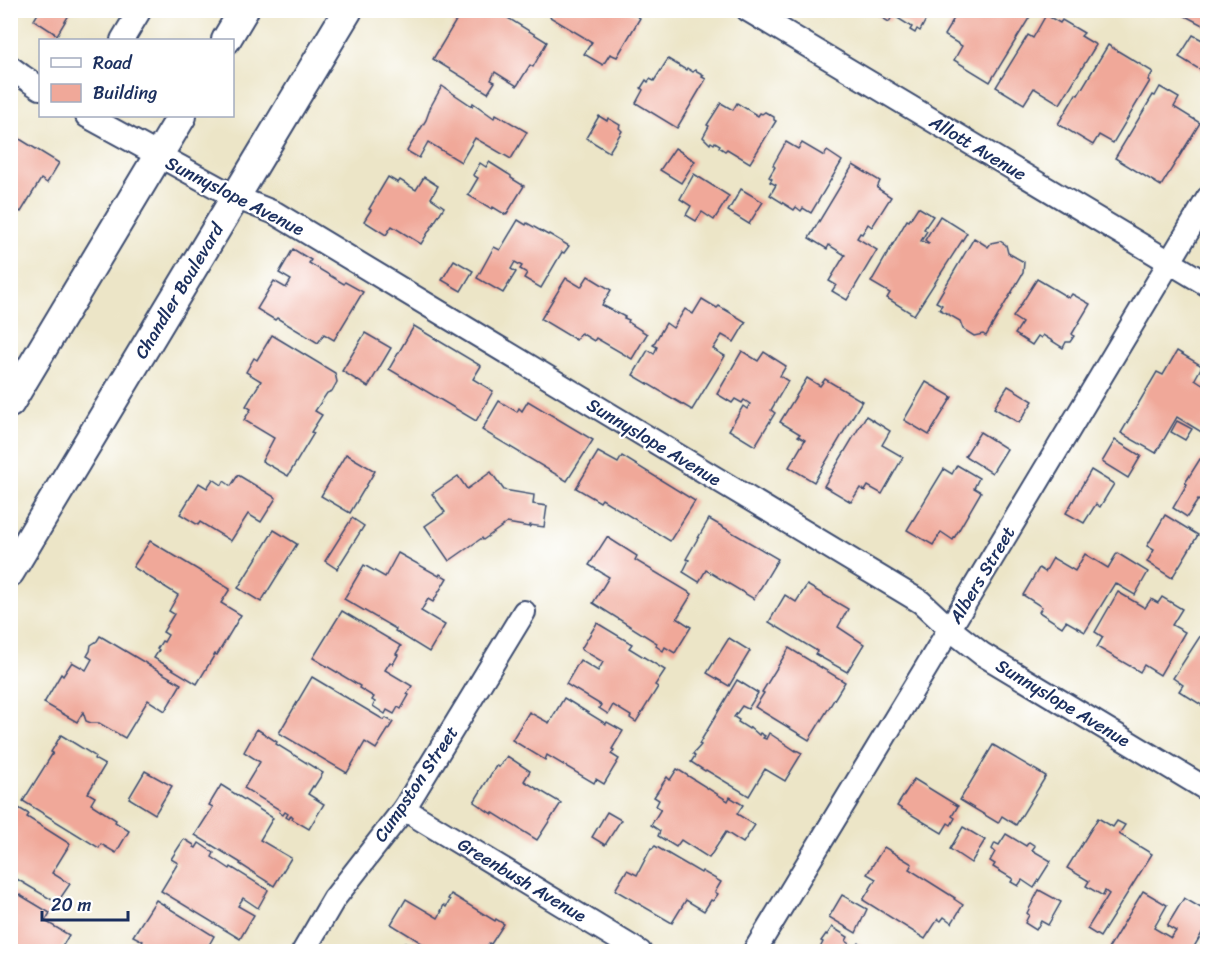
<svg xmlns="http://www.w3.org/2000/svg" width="1218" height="962" font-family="Sriracha,sans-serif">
<rect width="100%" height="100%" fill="#fff"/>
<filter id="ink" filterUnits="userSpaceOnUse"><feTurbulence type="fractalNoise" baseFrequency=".0167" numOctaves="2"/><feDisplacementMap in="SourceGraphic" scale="12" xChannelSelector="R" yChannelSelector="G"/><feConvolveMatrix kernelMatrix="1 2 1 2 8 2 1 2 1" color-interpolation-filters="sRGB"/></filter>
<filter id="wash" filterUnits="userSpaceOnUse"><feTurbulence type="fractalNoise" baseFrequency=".008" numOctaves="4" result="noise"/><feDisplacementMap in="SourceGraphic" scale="24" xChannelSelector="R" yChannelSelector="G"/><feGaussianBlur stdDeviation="1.35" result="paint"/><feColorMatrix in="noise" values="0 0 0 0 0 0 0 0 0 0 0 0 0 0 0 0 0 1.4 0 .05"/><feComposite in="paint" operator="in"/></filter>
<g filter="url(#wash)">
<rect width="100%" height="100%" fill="#ece5c7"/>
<g id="blocks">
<!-- building -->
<g fill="#f0a899">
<path d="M40,10H72L57,35L34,20Z"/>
<path d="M458,10H495L547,42L533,67L530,65L517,86L495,72L491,80L495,82L488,93L433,59L457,19L454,18Z"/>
<path d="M554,10H627L640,18L617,57L610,54L603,65L584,54L592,42L550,17Z"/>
<path d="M869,10H931L920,31L917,29L915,33L910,30L912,27L893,15L889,22Z"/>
<path d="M959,10H1034L990,82L954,60L962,46L944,35Z"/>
<path d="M1174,10H1208V28Z"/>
<path d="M1046,15L1060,23L1062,20L1084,33L1081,36L1096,45L1060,104L1034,88L1024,104L996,87L1028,35L1033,38Z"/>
<path d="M1193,35L1208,43L1207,74L1179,57Z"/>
<path d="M1108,45L1153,72L1148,80L1150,81L1113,143L1099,135L1093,145L1058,124L1076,94L1078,95Z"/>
<path d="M668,59L686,70L687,68L693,72L695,70L704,75L702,77L706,79L677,128L636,103L643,90L641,88L646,80L648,82L650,79L654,81Z"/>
<path d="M442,86L472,106L473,103L494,118L496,114L527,132L511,159L475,138L461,162L428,142L419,158L407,151L426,120L431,106Z"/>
<path d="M1160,87L1179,98L1174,107L1200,123L1161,186L1115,158L1153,95L1155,96Z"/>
<path d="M721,103L733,110L737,103L758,116L760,113L762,114L765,112L774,117V120L776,121L750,163L727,149L725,151L719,147L720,145L715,142L714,144L711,142L710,144L703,137L709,126L707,125Z"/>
<path d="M599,116L607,121L608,118L620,125L619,128L622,131L609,152L586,138Z"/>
<path d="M10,133L59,163L47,183L41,179L21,212L10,206Z"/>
<path d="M786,142L798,149L802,143L824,156L827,151L842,161L811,213L803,208L801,211L796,207L794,210L770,195L776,185L770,182L772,179L769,177L775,167L773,165Z"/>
<path d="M675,148L695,161L681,183L660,170Z"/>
<path d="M489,162L508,174L511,176V178L524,186L506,215L493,207L492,209L468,195L478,178L473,175L480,163L486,167Z"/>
<path d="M853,165L880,181L877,188L891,197L872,227L868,224L862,234L860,233L857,238L877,250L847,300L832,291L836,285L829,281L845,255L829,245L827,249L809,238Z"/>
<path d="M694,174L729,196L714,220L702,212L696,221L686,215L691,206L680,199Z"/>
<path d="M388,177L398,183L400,180L416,190L424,177L438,186L431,198L444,207L421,244L392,226L386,235L364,221L371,210L369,209Z"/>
<path d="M741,189L763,202L749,224L728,211Z"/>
<path d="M918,207L933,216L924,229L927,231L921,241L928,244L929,243L925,240L940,216L967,233L914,315L887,298L890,293L871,282L907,220L909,221Z"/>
<path d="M518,220L526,225L527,223L548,235L549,234L569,246L564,253L562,252L541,288L524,278L527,273L520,269L522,266L515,262L511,269L516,272L503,293L477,278L494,247L500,250Z"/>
<path d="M10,222L17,226L10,236Z"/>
<path d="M974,238L988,247L991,243L1000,241L1006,245L1008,253L1024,262L1023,273L986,336L983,334L974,336L963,329L960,321L939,309L942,305L936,302Z"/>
<path d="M293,249L311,260L309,263L344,284L345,282L363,292L334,340L324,334L318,343L277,318L275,320L257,309L274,281L286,288L291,280L279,273Z"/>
<path d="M454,260L473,271L461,291L442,280Z"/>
<path d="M588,276L611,290L602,305L625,317L624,318L629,320L628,322L647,334L632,359L596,338L594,341L581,333L576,340L541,319L566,278L581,287Z"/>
<path d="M1037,279L1069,298L1072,294L1090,304L1072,334L1074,336L1070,342H1066L1063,348L1043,335L1041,338L1038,336L1032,345L1015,334L1022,323L1013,317Z"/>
<path d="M702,299L717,308L719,306L746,322L734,342L722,335L713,349L725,356L692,410L633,375L648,350L654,354L657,347L653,345L666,323L673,328L685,309L693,314Z"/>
<path d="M414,326L481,366L473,379L493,391L476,421L389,369Z"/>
<path d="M365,333L391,348L368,387L342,371Z"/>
<path d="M272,335L335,373L337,382L332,391L327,393L315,411L322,415L311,432L314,433L288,476L262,461L274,438L244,420L251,409L246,406L261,381L246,372L254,358L257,360Z"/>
<path d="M742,351L758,361L764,352L786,366L780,376L788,381L771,410L775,413L755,446L729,430L743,406L747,409L750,404L744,400L742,403L735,399L732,403L717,394Z"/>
<path d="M1177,351L1202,366L1195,379L1204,385L1205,383L1208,385V426L1203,433L1177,417L1156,453L1121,433L1157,372L1163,375Z"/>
<path d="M807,378L820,386L825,379L862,401L814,482L789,467L805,440L798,436L800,434L780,422Z"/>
<path d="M926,382L952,397L929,435L904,420Z"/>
<path d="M1008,386L1033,401L1019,423L994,408Z"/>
<path d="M499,401L517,412L519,408L522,411L528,401L593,440L567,481L482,430Z"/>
<path d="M866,416L890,431L882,445L903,457L882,494L868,486L865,491L860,488L851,502L824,486Z"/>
<path d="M1177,421L1192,429L1185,440L1171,432Z"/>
<path d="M980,432L1007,449L992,473L965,456Z"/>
<path d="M1115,440L1141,456L1128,478L1102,462Z"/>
<path d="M598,452L618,463L622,456L695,501L670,541L602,499L600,502L576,488Z"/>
<path d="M346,454L375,471L350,513L321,496Z"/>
<path d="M1200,459L1208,463V496L1204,494L1200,501L1198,500L1187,517L1173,508L1187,484L1185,483Z"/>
<path d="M957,465L979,478L974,488L981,492L953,540L941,532L933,545L907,530L944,469L952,474Z"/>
<path d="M1091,470L1114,484L1100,507L1096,504L1084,523L1066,513Z"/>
<path d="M491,472L504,490L534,495L533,504L547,506L544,527L530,525V527L507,523L483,540L482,538L449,561L425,526L445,512L432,494L458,476L467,489Z"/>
<path d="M238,475L276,498L261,522L248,514L231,541L200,522L198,525L180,514L199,483L207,488L213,479L222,485L224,481L231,486Z"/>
<path d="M1165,515L1198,535L1172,578L1147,562L1154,550L1147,546Z"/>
<path d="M352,518L364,526L337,569L325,561Z"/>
<path d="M709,519L778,559L754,599L706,570L699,582L683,572L689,560L686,559Z"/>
<path d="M274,530L297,544L261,602L238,588Z"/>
<path d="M607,537L637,556L635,560L692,594L677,618L691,627L675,653L665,647L663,651L656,646L657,643L593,603L609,577L589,565Z"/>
<path d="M150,541L230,589L221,603L241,615L217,655L215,654L197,684L154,658L159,650L157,649L162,641L164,642L168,635L163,632L174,614L169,611L178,595L133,567Z"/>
<path d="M398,553L439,576L440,574L447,578L433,602L428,599L421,611L445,625L429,652L395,631L396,629L344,599L364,565L385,577Z"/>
<path d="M1117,553L1148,572L1135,595L1115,583L1085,632L1066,621L1062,627L1039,612L1042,607L1023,595L1039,568L1045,572L1053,558L1075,571L1085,554L1108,568Z"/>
<path d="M807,585L848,609L838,627L864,644L847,672L815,654L817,651L769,622L785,595L796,602Z"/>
<path d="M1118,592L1145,608L1151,599L1158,603L1162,597L1182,609L1172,625L1185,632L1160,675L1144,665L1140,672L1097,647L1103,637L1095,632Z"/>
<path d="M342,611L401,646L396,654L398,655L393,664L390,662L385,670L412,686L407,694L409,695L401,709L398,707L394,714L387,710L385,714L373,706L375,702L372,700L374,697L359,688L360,686L313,658Z"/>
<path d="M597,623L632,644L629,648L665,670L655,685L658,687L636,722L630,718L631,716L613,705L608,714L599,708L601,705L566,684L580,660L598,671L603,662L581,649Z"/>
<path d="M1208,624V699L1203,706L1179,691L1183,685L1173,678Z"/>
<path d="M100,636L181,684L165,711L148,700L125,738L99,723H91L86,721L83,712L77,722L44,703L61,674L63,676L72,662L86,670L92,659L87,656L90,651L91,645L97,641Z"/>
<path d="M729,638L750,651L729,686L707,673Z"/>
<path d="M789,648L845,682L809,740L755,707L764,693L762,692Z"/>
<path d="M312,677L384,720L386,718L393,722L376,749L365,742L347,773L279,733Z"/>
<path d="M737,680L758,693L748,709L742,706L734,717L739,720L738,722L749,729L750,727L759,735L760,733L765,736L763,738L766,739L769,733L796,751V750L802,753L785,781L765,769L749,796L706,770L705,771L691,762L695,756L693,754L701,745L699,744Z"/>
<path d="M564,698L606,724L607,722L623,731L612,749L614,750L611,754L619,759L604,784L596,779L594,783L547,755L545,760L512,740L529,712L549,723Z"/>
<path d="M257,729L277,742L276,744L323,773L314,787L313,786L308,794L324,804L309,829L292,819L293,817L291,815L289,819L286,817L288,814L285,812L283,815L279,812L280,810L244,788L260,762L244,752Z"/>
<path d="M61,735L95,756L94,759L105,765L88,793L95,797L91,804L116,820L115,822L129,831L116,853L101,844L99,848L23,801L53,753L51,752Z"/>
<path d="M993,745L1046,776L1016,825L1002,816L998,823L960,800Z"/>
<path d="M507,756L530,771L524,781L561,803L537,840L492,812V814L474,802L496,766L499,767Z"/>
<path d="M677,769L728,801L730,797L743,805L737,814L755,825L743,843L726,832L709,858L681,840L676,847L658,836L660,831L651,825L661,809L656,806L659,800L654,797L667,777L670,780Z"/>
<path d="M145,771L172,786L155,814L129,798Z"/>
<path d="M914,779L958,806L952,816L955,818L951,825L948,823L942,833L897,806Z"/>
<path d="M221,785L273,818L260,840L291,858L274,886L240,864L241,863L195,835L213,807L209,805Z"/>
<path d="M10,803L29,814L27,817L70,844L52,873L70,884L57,903L10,875Z"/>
<path d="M607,812L621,820L605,845L592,837Z"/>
<path d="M1098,818L1113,827L1117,821L1125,825L1119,834L1152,854L1100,937L1087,929L1109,894L1105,891L1103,896L1086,886L1089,881L1067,868Z"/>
<path d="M963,827L985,840L971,863L950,849Z"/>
<path d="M1006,834L1026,846L1029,842L1035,846L1032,850L1051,861L1034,888L1022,880L1018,886L1011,882L1013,879L993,867L995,864L990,861L995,852L992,849L995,843L999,845Z"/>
<path d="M184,839L194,845V847L196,848L199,843L214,853L212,857L230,869L231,867L268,890L258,908L243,898L238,906L254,915L240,939L161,891L178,863L171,859Z"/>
<path d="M655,846L701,873L702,871L721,882L715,892L718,894L713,901L711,900L704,911L686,900L672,923L615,890L627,870L637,875L651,848L652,849Z"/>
<path d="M884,847L912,864L909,869L955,898L954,899L963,905L952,923L944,917L941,921L938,919L925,939L863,900L876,879L867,874Z"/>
<path d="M10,889L50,913L45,921L69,935L59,952H10Z"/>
<path d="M1039,890L1061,902L1048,925L1041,921L1036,930L1025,923L1029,915L1027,913Z"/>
<path d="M1143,891L1167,905L1154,928L1171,938L1176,931L1167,926L1184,898L1208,912V923L1191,952H1113L1108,949Z"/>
<path d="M451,894L495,921L496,919L504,924L491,944L489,943L484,952H441L430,945L428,947L391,924L406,899L438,918L442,911H441L444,905L446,907L450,900L448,899Z"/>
<path d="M842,895L867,909L856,933L829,917Z"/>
<path d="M156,900L214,936L205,952H138L139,950L138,949L143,941L133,936Z"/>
<path d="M832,927L848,937L846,941L856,948L859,943L872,952H818L823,942L821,941L826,934L827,935Z"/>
<path d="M405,942L420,952H399Z"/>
</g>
</g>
</g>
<g filter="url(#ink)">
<use href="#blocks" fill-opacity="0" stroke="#3a4a6e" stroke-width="1.5"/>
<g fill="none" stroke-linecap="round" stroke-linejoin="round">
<!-- minor casing -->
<g stroke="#3a4a6e" stroke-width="26">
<g id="minor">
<path d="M748,10L1208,285"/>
<path d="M122,40L140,10"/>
<path d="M10,67L22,76L40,88"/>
<path d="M87,116L235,197L275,213L921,602L950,629L982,654L1208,790"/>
<path d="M404,809L640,952"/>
<path d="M303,952L334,899L404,809L524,612"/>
<path d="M754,952L926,668L1208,198"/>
</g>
</g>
<!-- tertiary casing -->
<g stroke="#3a4a6e" stroke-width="32">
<g id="tertiary">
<path d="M226,40L244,10"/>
<path d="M10,403L182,116"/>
<path d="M10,572L348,10"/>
</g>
</g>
<!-- minor -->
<use href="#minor" stroke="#fff" stroke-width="22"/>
<!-- tertiary -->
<use href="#tertiary" stroke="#fff" stroke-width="28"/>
</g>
</g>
<g text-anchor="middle" stroke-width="4.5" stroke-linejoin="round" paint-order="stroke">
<!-- street labels -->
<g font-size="18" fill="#1b2f5e" stroke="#fff">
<text transform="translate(978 148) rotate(31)" y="6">Allott Avenue</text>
<text transform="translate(235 196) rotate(27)" y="6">Sunnyslope Avenue</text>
<text transform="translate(179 291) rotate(-59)" y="6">Chandler Boulevard</text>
<text transform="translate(654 442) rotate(31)" y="6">Sunnyslope Avenue</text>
<text transform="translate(982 575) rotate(-59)" y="6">Albers Street</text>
<text transform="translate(1063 703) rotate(31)" y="6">Sunnyslope Avenue</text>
<text transform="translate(416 784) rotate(-56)" y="6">Cumpston Street</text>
<text transform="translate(522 880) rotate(31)" y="6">Greenbush Avenue</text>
</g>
</g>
<!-- margin -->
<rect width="1218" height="962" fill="none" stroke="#fff" stroke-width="36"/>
<!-- legend -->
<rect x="39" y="39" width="195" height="78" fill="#ffffff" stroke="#a4acbf" stroke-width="1.5"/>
<rect x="51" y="58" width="30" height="9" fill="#ffffff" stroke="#a4acbf" stroke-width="1.5"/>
<text x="93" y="69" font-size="18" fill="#1b2f5e">Road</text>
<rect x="51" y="84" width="30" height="18" fill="#f0a899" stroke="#a4acbf" stroke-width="1.5"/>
<text x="93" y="99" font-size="18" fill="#1b2f5e">Building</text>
<!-- scale -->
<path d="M42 911v9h86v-9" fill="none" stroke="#1b2f5e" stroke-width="3"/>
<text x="51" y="911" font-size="18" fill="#1b2f5e" stroke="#ffffff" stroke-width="4.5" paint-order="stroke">20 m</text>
</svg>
